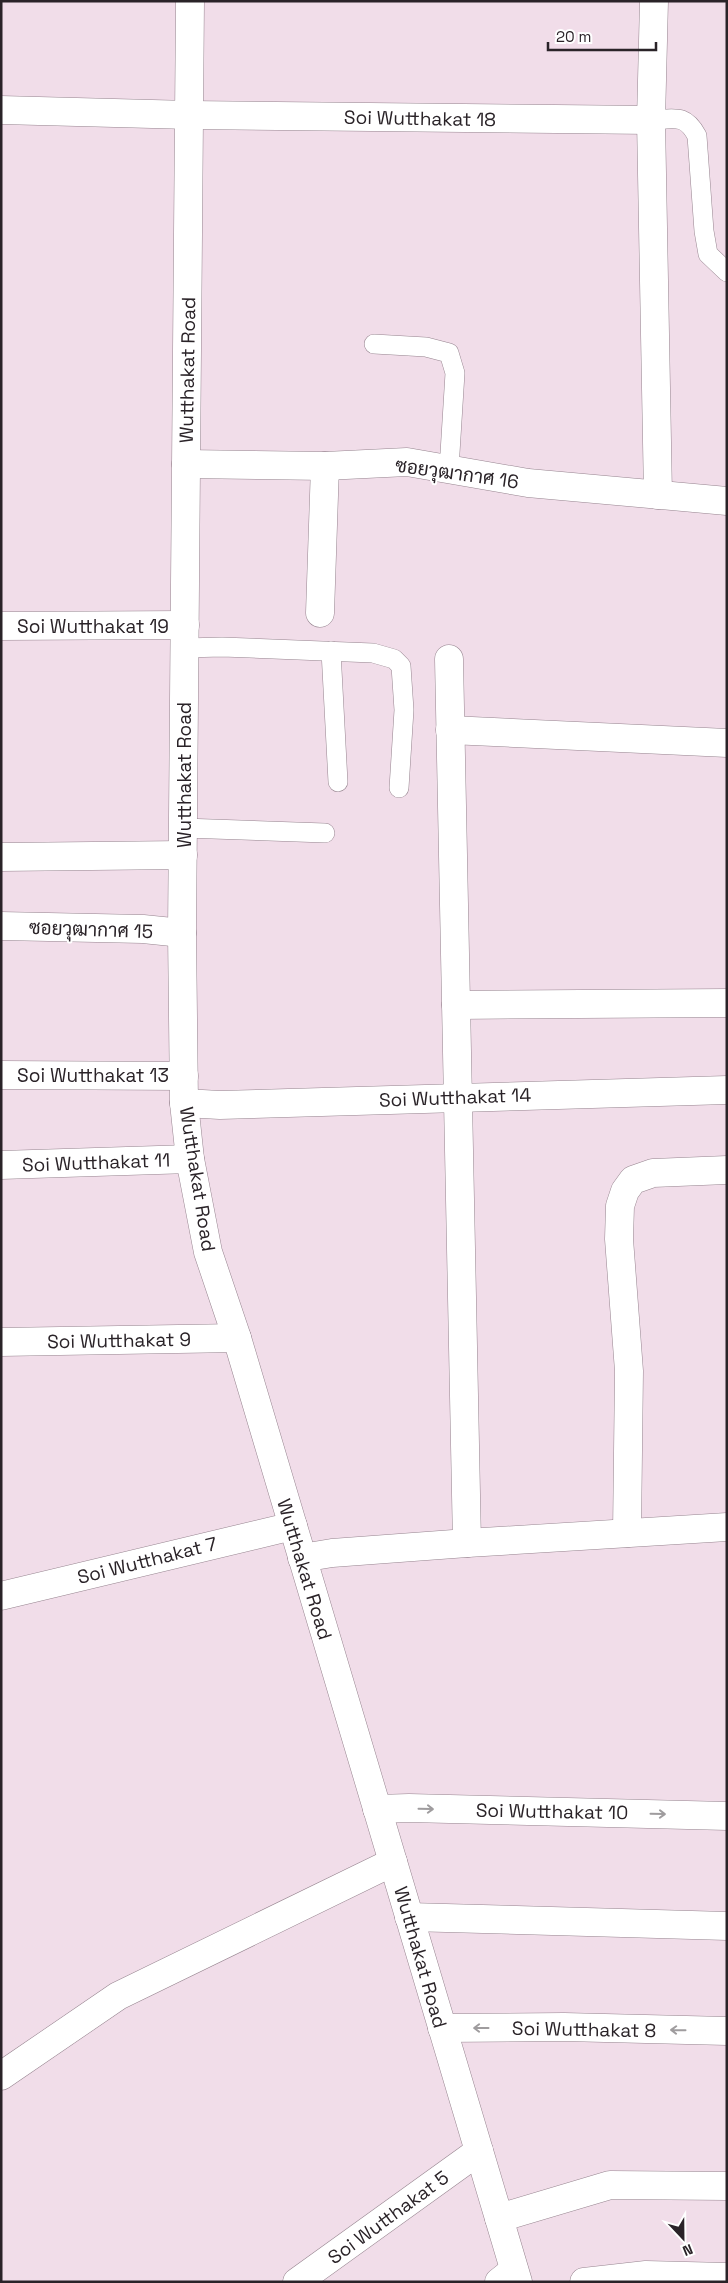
<svg xmlns="http://www.w3.org/2000/svg" width="728" height="2283" font-family="'Space Grotesk',Sarabun,sans-serif">
<rect width="100%" height="100%" fill="#f1dde9"/>
<g fill="none" stroke-linecap="round" stroke-linejoin="round">
<!-- service casing -->
<g stroke="#96848f" stroke-width="20">
<g id="service">
<path d="M651,120C674,119 685,113 697,136L704,231L708,254L727,272"/>
<path d="M374,344L426,347L449,353L455,373L449,469"/>
<path d="M185,648L222,647L373,653L394,659L401,666L404,710L399,788"/>
<path d="M331,651L338,782"/>
<path d="M183,828L325,833"/>
</g>
</g>
<!-- minor casing -->
<g stroke="#96848f" stroke-width="29">
<g id="minor">
<path d="M654,1L651,120L658,495"/>
<path d="M1,110L190,115L651,120"/>
<path d="M186,464L325,466L407,462L528,483L727,501"/>
<path d="M320,613L325,466"/>
<path d="M1,626L185,625"/>
<path d="M449,659L467,1543"/>
<path d="M450,730L727,743"/>
<path d="M1,857L183,855"/>
<path d="M1,926L143,929L182,933"/>
<path d="M456,1005L727,1003"/>
<path d="M1,1075L184,1076"/>
<path d="M184,1103L220,1105L727,1090"/>
<path d="M1,1165L190,1159"/>
<path d="M1,1342L237,1338"/>
<path d="M627,1533L629,1371L619,1239L620,1206L625,1191L633,1180L653,1173L727,1170"/>
<path d="M302,1558L332,1553L467,1543L727,1527"/>
<path d="M1,1596L293,1526"/>
<path d="M377,1809L409,1808L727,1816"/>
<path d="M409,1917L727,1926"/>
<path d="M442,2028L564,2027L727,2031"/>
<path d="M1,2076L118,1996L393,1862"/>
<path d="M499,2218L610,2185L727,2186"/>
<path d="M297,2282L479,2151"/>
<path d="M499,2282L514,2270"/>
<path d="M584,2282L646,2275L727,2277"/>
</g>
</g>
<!-- secondary casing -->
<g stroke="#96848f" stroke-width="29">
<path id="secondary" d="M190,1L182,933L184,1103L190,1159L208,1252L237,1338L518,2282"/>
</g>
<!-- service -->
<use href="#service" stroke="#fff" stroke-width="19"/>
<!-- minor -->
<use href="#minor" stroke="#fff" stroke-width="28"/>
<!-- secondary -->
<use href="#secondary" stroke="#fff" stroke-width="28"/>
</g>
<!-- one-way arrows -->
<defs><path id="oneway-shaft" d="M-6 0H5M1.5-3L5.5 0L1.5 3" fill="none" stroke-width="1.6" stroke-linecap="round" stroke-linejoin="round" transform="scale(1.25)"/></defs>
<g stroke="#9f9c9e">
<use href="#oneway-shaft" transform="translate(426 1809) rotate(1)"/>
<use href="#oneway-shaft" transform="translate(658 1814) rotate(1)"/>
<use href="#oneway-shaft" transform="translate(481 2028) rotate(180)"/>
<use href="#oneway-shaft" transform="translate(678 2030) rotate(-179)"/>
</g>
<g text-anchor="middle" stroke-width="4" stroke-linejoin="round" paint-order="stroke">
<!-- street labels -->
<g font-size="19" fill="#2a2328" stroke="#fff">
<text transform="translate(420 118) rotate(1)" y="7">Soi Wutthakat 18</text>
<text transform="translate(187 370) rotate(-89)" y="7">Wutthakat Road</text>
<text transform="translate(457 473) rotate(8)" y="7">ซอยวุฒากาศ 16</text>
<text x="93" y="633">Soi Wutthakat 19</text>
<text transform="translate(184 775) rotate(-90)" y="7">Wutthakat Road</text>
<text transform="translate(91 929) rotate(2)" y="7">ซอยวุฒากาศ 15</text>
<text x="93" y="1082">Soi Wutthakat 13</text>
<text transform="translate(455 1097) rotate(-2)" y="7">Soi Wutthakat 14</text>
<text transform="translate(96 1162) rotate(-2)" y="7">Soi Wutthakat 11</text>
<text transform="translate(198 1179) rotate(81)" y="7">Wutthakat Road</text>
<text transform="translate(119 1340) rotate(-1)" y="7">Soi Wutthakat 9</text>
<text transform="translate(147 1560) rotate(-14)" y="7">Soi Wutthakat 7</text>
<text transform="translate(305 1569) rotate(73)" y="7">Wutthakat Road</text>
<text transform="translate(552 1811) rotate(1)" y="7">Soi Wutthakat 10</text>
<text transform="translate(421 1957) rotate(74)" y="7">Wutthakat Road</text>
<text transform="translate(584 2029) rotate(1)" y="7">Soi Wutthakat 8</text>
<text transform="translate(388 2217) rotate(-36)" y="7">Soi Wutthakat 5</text>
</g>
</g>
<!-- border -->
<rect width="728" height="2283" fill="none" stroke="#2a2328" stroke-width="5"/>
<!-- north arrow -->
<g transform="translate(683 2238) rotate(158)" stroke="#ffffff" stroke-width="4" paint-order="stroke">
<path d="M0-4L9 19L0 12L-9 19Z" fill="#2a2328"/>
<text y="-8" font-size="14" font-weight="bold" text-anchor="middle" fill="#2a2328">N</text>
</g>
<!-- scale -->
<path d="M548 42v8h108v-8" fill="none" stroke="#2a2328" stroke-width="2.5"/>
<text x="556" y="42" font-size="15" fill="#2a2328" stroke="#ffffff" stroke-width="4" paint-order="stroke">20 m</text>
</svg>
